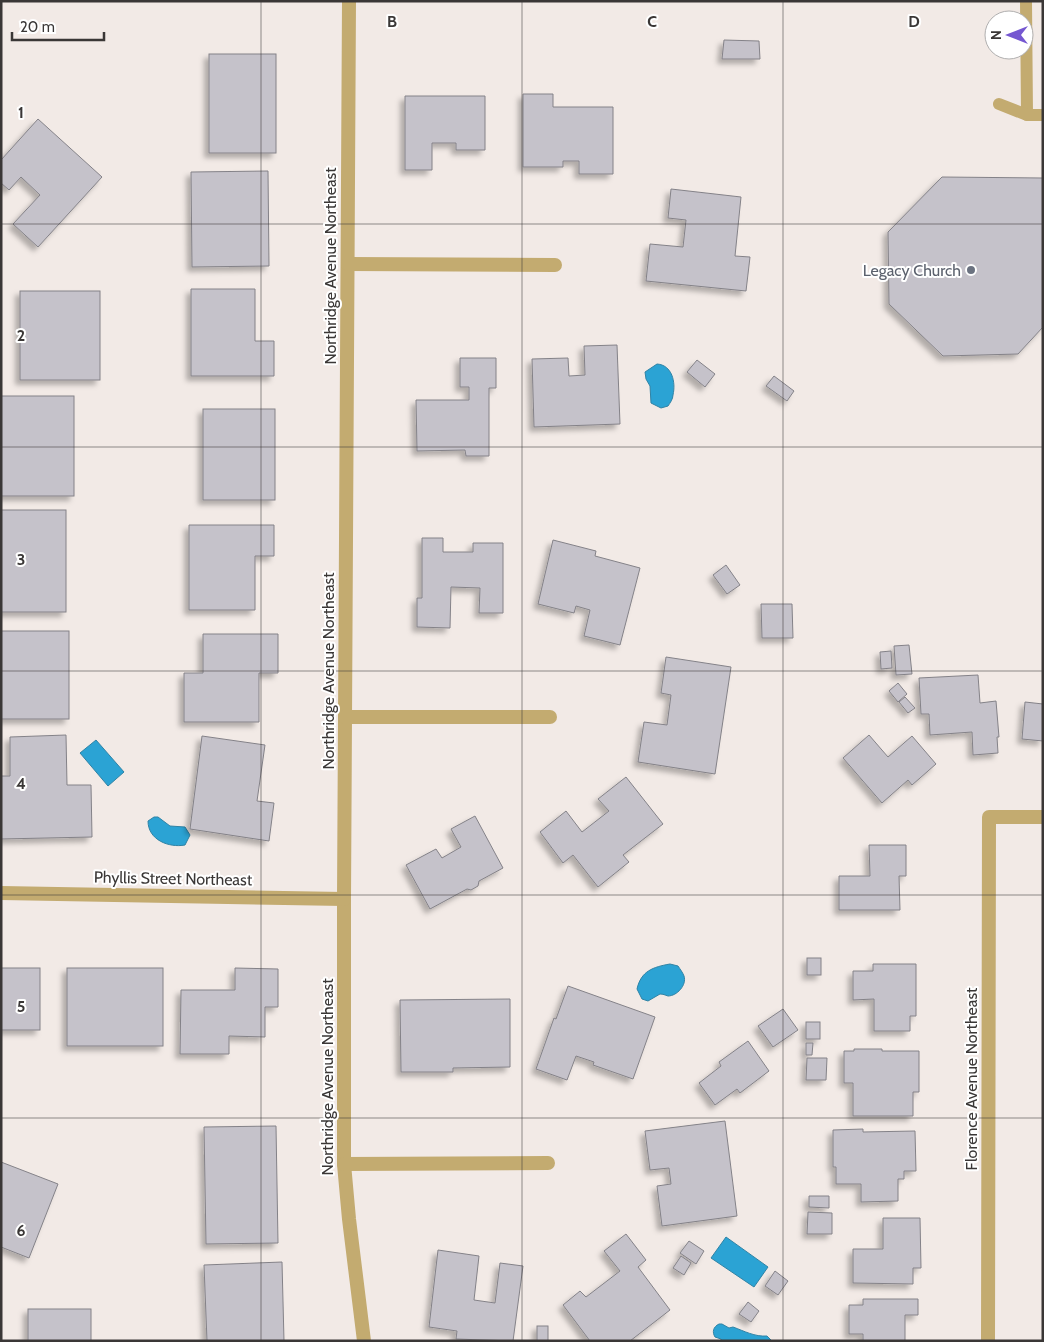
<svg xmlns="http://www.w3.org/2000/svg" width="1044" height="1342" font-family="Cabin,sans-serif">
<defs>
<filter id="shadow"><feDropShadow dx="-4.5" dy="4.5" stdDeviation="2.5" flood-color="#0004"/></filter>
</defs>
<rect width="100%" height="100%" fill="#f2eae6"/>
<!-- water -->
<g fill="#2ba3d4" stroke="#3083a5">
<path d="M657,364C672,365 676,382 673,395C673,399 670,403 668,406L661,408L651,403L650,386L646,379L645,372Z"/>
<path d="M96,740L124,772L108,786L80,753Z"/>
<path d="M154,817H158L170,826L185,827L190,835L185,845C169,848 148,840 148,821Z"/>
<path d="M670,964L678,966C680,969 683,973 684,976C687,985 677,996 668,996C665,995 663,994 660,994L648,1001L642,999L637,989C641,971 653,967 670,964Z"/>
<path d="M726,1237L768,1267L754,1287L711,1258Z"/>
<path d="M719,1324H722L729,1328L733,1327C744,1331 755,1337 767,1336L772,1341H721V1339L715,1337C712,1332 713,1327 719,1324Z"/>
</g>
<!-- building -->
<g fill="#c5c2ca" stroke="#848288" filter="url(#shadow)">
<path d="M724,40L759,41L760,59H722Z"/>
<rect x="209" y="54" width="67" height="99"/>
<path d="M523,94H553V107H613V174H579V161H563V167H523Z"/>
<path d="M405,96H485V150H456V143H432V170H405Z"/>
<path d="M38,119L102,177L38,247L13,224L40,195L21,177L9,190L1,183V160Z"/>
<path d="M268,171L269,266L192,267L191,172Z"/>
<path d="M942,177L1043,178V327L1018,354L943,356L889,304L888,232Z"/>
<path d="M671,189L741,197L735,256L750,257L746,291L646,281L650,244L683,247L686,220L668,218Z"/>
<path d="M191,289H255V341H274V376H191Z"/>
<rect x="20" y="291" width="80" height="89"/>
<path d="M617,345L620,424L534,427L532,359L568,358L569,376L585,375L584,346Z"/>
<path d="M460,358H496V388H489V456H466L465,450L417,451L416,400H469V387H460Z"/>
<path d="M697,360L715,374L705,387L687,372Z"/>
<path d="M774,376L794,391L787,401L766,386Z"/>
<rect x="1" y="396" width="73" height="100"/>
<rect x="203" y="409" width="72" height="91"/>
<rect x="1" y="510" width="65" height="102"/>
<path d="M189,525H274V556H255V610H189Z"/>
<path d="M422,538H443V552H473V543H503V613H479L480,588L451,587L450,628L417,627V598H422Z"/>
<path d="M553,540L596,551L595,556L640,568L620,645L584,636L590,610L576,606L574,613L538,604Z"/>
<path d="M726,565L740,585L727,594L713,575Z"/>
<path d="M761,604H792L793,638H762Z"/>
<rect x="1" y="631" width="68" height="88"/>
<path d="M203,634H278V673H259V722H184V673H203Z"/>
<path d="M909,645L912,674L896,675L894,646Z"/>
<path d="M891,651L892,668L881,669L880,652Z"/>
<path d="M666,657L731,667L715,774L638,762L644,722L667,725L671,695L661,693Z"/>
<path d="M978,675L980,703L996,701L999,737H997L998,753L973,755L972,732L930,735L929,714H921L919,678Z"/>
<path d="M898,683L907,694L898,702L889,691Z"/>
<path d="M905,697L915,708L908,713L899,702Z"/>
<path d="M1025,702L1043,704V741L1022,739Z"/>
<path d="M66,735L67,785H91L92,837L1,839V776H10V737Z"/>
<path d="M869,735L888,757L912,736L936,764L912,785L908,780L882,803L843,758Z"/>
<path d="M202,736L265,745L257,801L274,803L269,841L190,829Z"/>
<path d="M626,777L663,824L623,855L629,862L598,887L573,855L563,863L540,832L566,811L582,832L609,811L598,799Z"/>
<path d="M475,816L503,868L479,881L478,886L471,890L467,889L430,909L406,865L436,849L442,858L461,847L451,829Z"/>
<path d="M869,845H906V876H899L900,910H839V876H870Z"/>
<rect x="807" y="958" width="14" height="17"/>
<path d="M873,964H916V1016H910V1031H874V999L853,1000V971H873Z"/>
<rect x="1" y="968" width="39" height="62"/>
<rect x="67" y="968" width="96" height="78"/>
<path d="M235,968L278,969V1007H265V1037L229,1036V1054H180L181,990H235Z"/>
<path d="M568,986L655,1017L633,1079L593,1065L594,1062L576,1056L567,1080L536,1069L554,1018L556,1019Z"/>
<path d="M510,999V1067L453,1068V1072H401L400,1000Z"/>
<path d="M783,1009L798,1030L773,1047L758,1026Z"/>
<rect x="806" y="1022" width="14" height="17"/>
<path d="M748,1041L769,1071L740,1093L737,1089L715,1105L699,1083L721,1066L719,1062Z"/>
<path d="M806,1043H813L812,1055H806Z"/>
<path d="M854,1049H882V1051H919V1092H913V1116H853V1083H844V1051H854Z"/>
<path d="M807,1058H827L826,1080H806Z"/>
<path d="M725,1121L737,1216L662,1226L657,1186L671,1184L669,1168L650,1170L645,1131Z"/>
<path d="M276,1126L278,1243L206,1244L204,1127Z"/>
<path d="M863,1129V1132L915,1131L916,1171H904V1179H898V1201L861,1202V1184H836V1167H833V1130Z"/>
<path d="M1,1162L58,1184L29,1258L1,1247Z"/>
<path d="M809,1196H829V1208L809,1207Z"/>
<path d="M808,1212L832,1213V1234H807Z"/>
<path d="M883,1218H920L921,1268H913V1284L853,1283V1249H883Z"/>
<path d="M626,1234L646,1260L638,1267L670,1310L630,1341H590L563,1305L580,1291L586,1297L620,1271L604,1251Z"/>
<path d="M689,1241L704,1251L696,1264L680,1253Z"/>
<path d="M438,1250L479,1256L474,1300L495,1303L500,1263L523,1266L513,1341L456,1339L457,1331L429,1327Z"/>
<path d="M681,1256L691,1263L684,1275L673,1268Z"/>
<path d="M282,1262L284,1341H207L204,1265Z"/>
<path d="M775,1271L788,1281L778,1295L765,1286Z"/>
<path d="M863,1299H918V1315H905V1341H863V1334H849V1305H863Z"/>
<path d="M748,1302L759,1311L751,1322L739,1314Z"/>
<rect x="28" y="1309" width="63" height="32"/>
<rect x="537" y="1326" width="11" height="15"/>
</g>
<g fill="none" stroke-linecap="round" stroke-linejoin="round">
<!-- service -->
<g stroke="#c3ab70" stroke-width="12">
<path d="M1026,1L1027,115"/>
<path d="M999,104L1027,115H1043"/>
</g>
<!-- minor -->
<g stroke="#c3ab70" stroke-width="14">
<path d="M349,1L344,899V1164L349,1219L364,1341"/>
<path d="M348,264L555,265"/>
<path d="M345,717H550"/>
<path d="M1,893L344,899"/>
<path d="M344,1164L548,1163"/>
<path d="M988,1341L989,817H1043"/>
</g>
</g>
<!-- grid -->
<path fill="none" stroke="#3a3736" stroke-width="1" stroke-opacity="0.55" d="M261,1V1341M522,1V1341M783,1V1341M1,224H1043M1,447H1043M1,671H1043M1,895H1043M1,1118H1043"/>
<!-- markers -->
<circle fill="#6b7280" stroke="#fff" stroke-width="2" cx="971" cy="270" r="5"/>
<g text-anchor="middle" stroke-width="4" stroke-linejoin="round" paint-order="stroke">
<!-- street labels -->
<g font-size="16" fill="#3a3736" stroke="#fff">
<text transform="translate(330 266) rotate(-90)" y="6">Northridge Avenue Northeast</text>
<text transform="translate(328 671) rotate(-90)" y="6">Northridge Avenue Northeast</text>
<text transform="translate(173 878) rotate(1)" y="6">Phyllis Street Northeast</text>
<text transform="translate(327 1077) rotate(-90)" y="6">Northridge Avenue Northeast</text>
<text transform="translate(971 1079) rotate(-90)" y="6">Florence Avenue Northeast</text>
</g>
<!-- worship labels -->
<g font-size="16" fill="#5b616d" stroke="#fff" text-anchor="end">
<text x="961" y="276">Legacy Church</text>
</g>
</g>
<g font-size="16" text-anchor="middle" font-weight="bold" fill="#3a3736" stroke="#fff" stroke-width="4" stroke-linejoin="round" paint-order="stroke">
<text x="392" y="27">B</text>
<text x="652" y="27">C</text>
<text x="914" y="27">D</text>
<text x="21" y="118">1</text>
<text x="21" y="341">2</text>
<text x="21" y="565">3</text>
<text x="21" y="789">4</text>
<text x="21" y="1012">5</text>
<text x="21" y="1236">6</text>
</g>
<!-- border -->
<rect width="1044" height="1342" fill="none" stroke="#3a3736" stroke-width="5"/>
<!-- north arrow -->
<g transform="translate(1009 35) rotate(270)"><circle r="24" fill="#ffffff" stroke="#b0afaf"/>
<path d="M0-4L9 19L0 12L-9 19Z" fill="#7557d1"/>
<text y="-8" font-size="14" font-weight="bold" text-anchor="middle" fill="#3a3736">N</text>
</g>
<!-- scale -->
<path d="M12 32v8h92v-8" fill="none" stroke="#3a3736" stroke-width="2.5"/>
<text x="20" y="32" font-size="15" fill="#3a3736" stroke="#ffffff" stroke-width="4" paint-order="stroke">20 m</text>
</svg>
